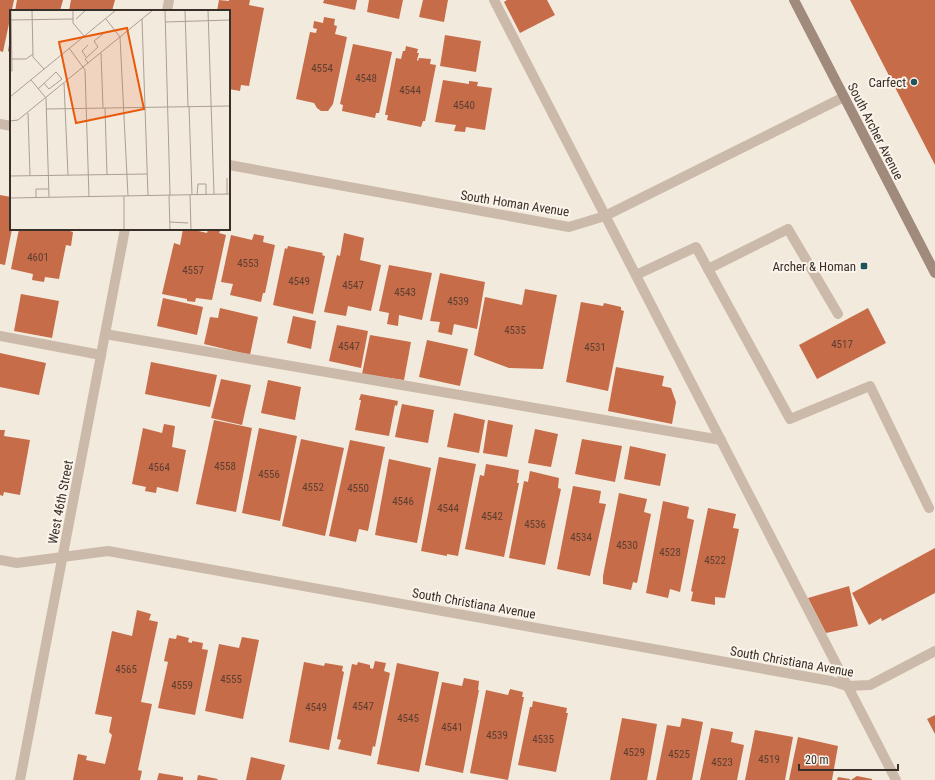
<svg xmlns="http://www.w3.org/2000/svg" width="935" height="780" font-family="'Roboto Condensed',sans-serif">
<rect width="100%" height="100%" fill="#f3eade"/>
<!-- building -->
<g fill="#c66c49">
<path d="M0,0H14L3,52L0,51Z"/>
<path d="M17,0H63L60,11H15Z"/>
<path d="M71,0H115L112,11H69Z"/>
<path d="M219,0L229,1V0H250L249,5L264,8L249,86L241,85L240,91L229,89V11H217Z"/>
<path d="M324,0H357L355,10L323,3Z"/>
<path d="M369,0H403L399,19L367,12Z"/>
<path d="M423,0H448L444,22L419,17Z"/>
<path d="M507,0H547L555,15L520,33L504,2Z"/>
<path d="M850,0H935V165Z"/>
<path d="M324,17L335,19L334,25L337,26L335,34L347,37L333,104L328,111H321L317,108L314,103L296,99L310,32L316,33L317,29L313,28L314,21L323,23Z"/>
<path d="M445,35L481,41L476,72L440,66Z"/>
<path d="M10,39H11V53L8,51Z"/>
<path d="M353,44L392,52L379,113H376L375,118L342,111L343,105L340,104Z"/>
<path d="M406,46L418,49L417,53H419L417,60L418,61L419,58L431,59L430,64L436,65L425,121H423L421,127L387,120L388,115H385L396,58L401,59L403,51H405Z"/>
<path d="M443,80L469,84V81L478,82L477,86L492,88L485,130L466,127L465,132L454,131L456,125L435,122Z"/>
<path d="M0,195L11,197V229H12L5,265L0,264Z"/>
<path d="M19,229H71L70,231L73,232L71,246L66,245L59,279L45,277L44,282L32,280L33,274L11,269Z"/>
<path d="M183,229H190L207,233L208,229L220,231L219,233L226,235L212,300L196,298L195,302L187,301V299L162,294L174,243L180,245Z"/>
<path d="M344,233L364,238L360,260L381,265L371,311L348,306L346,316L324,312L337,255L340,256Z"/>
<path d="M254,234L264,236L263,242L275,245L265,293H263L261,302L230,295L233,284L221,282L231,235L252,240Z"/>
<path d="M288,246L323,253L322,255L325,256L313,314L273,305L285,248L287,249Z"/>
<path d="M389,265L432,273L422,320L399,315L398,326L387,324L389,313L379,311Z"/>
<path d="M440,273L485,282L477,329L454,324L452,335L438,332L440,322L430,321Z"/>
<path d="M525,289L557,295L543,369L509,368L474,355L485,297L522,305Z"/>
<path d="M21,294L59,301L52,338L14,331Z"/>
<path d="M163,298L203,307L197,335L157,326Z"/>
<path d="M581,302L603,306L604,303L621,307V310L624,311L608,391L566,382Z"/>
<path d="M220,308L258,317L250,355L204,344L210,317L218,318Z"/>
<path d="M868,308L886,343L817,379L799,345Z"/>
<path d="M293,316L316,321L311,349L287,343Z"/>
<path d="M337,325L368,331L361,368L329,361Z"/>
<path d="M370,335L411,342L404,380L362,374Z"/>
<path d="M427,340L468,349L460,386L419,377Z"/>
<path d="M0,353L46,363L39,395L0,387Z"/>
<path d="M151,362L217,375L210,407L145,394Z"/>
<path d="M616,367L664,376L662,386L671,388L676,402L672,424L608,411Z"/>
<path d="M221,379L251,385L242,425L211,418Z"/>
<path d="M268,380L301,387L295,420L261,413Z"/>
<path d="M361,394L398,401L397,406L395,405L389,436L355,430L361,400H359Z"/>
<path d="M402,404L434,410L428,443L395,437Z"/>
<path d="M454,413L485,420L479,453L447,447Z"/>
<path d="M214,420L252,428L236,512L196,504Z"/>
<path d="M488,420L513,425L507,457L483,453Z"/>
<path d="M164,424L175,426L172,447L186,450L178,492L157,487L156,493L145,491L146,487L132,484L143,428L162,433Z"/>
<path d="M259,428L297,436L280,521L242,513Z"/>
<path d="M535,429L558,434L551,467L528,463Z"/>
<path d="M0,430H5L4,436L30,440L20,495L4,492L3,496L0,495Z"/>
<path d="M301,439L344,448L325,536L282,526Z"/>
<path d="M582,439L622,446L615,482L575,474Z"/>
<path d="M350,440L385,447L368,531L359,529L356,542L329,536Z"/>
<path d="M630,446L666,454L660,486L624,479Z"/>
<path d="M439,457L476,464L458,556L447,554V556L421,551Z"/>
<path d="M389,459L431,468L417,543L375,535Z"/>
<path d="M486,464L519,470L517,483H519L504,557L465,549L480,475L484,476Z"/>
<path d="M530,471L559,478L558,488L561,489L545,565L509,558L524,481L528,482Z"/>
<path d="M573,486L601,491L599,503L606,504L590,576L557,569Z"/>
<path d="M619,493L647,499L644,512L651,514L637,583L633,582L631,590L603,584V576Z"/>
<path d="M663,501L689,507L687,518L694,520L680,592L670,589L668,598L646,593Z"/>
<path d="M708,508L736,514L733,528L739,529L725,598L715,597V605L691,601L693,592L691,591Z"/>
<path d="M935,548V593L882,621L881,618L869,625L852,593Z"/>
<path d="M849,586L858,626L826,633L808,598Z"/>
<path d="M137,610L151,614L149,620L158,622L141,702L152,704L138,770L142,771L140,780H73L78,754L87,756L86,760L105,764L112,735L109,732L112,717L95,714L112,631L132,636Z"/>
<path d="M177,635L189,638L188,642L192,643V641L203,643L202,649L208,650L195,715L158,708L168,662L164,661L169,638L176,639Z"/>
<path d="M242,637L259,640L243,719L205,711L219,644L239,648Z"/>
<path d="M375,661L386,663L384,671L390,673L375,747L373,746L371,756L338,749L341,740L337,739L352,664L357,665L358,662L370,665V668L373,669Z"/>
<path d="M304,662L324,666L325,663L343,666L342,671L344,672L329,750L289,742Z"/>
<path d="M397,663L439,672L419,772L377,764Z"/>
<path d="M464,678L479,681L478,690H479L463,773L425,765L442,682L462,686Z"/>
<path d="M510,689L523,692L522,697H524L508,780L470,773L486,690L508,695Z"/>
<path d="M533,701L567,708L566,713H568L556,772L518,765L530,707H532Z"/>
<path d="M935,715V734L927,719Z"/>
<path d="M622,718L657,724L647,780H610Z"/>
<path d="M682,718L703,722L692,780H656L667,725L680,727Z"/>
<path d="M711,728L733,732L731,742L744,745L737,780H700Z"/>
<path d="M755,730L793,737L785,780H745Z"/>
<path d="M798,737L838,746L832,780H789Z"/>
<path d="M251,757L285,765L281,780H246Z"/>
<path d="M159,773L183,777V780H157Z"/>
<path d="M198,775L218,779L217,780H197Z"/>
<path d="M857,776L872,779V780H851Z"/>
<path d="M838,777L850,779V780H837Z"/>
</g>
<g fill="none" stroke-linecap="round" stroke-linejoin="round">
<!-- lane -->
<g stroke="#cbbaaa" stroke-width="10">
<path d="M494,0L896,780"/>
<path d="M708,269L788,229L838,314"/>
<path d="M636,275L696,247L790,419L870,386L929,508"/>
<path d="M105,334L721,440"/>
<path d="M0,336L101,355"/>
</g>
<!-- street -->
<g stroke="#cbbaaa" stroke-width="10">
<path d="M167,11L169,0"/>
<path d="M0,124L11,126"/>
<path d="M229,165L569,227L605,216L844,97"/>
<path d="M0,560L17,563L108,551L831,681L847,686L870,685L935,651"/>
<path d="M20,780L125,229"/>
</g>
<!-- secondary -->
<path stroke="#9f8a7b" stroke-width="10" d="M794,0L935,273"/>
</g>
<!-- markers -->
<g fill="#1f545a" stroke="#faf4eb" stroke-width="1.5">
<circle cx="914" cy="82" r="4"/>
<rect x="860" y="262" width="8" height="8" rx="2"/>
</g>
<g text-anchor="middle" stroke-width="4" stroke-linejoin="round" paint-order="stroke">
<!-- number labels -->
<g font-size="11" fill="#5c3e31">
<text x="322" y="72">4554</text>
<text x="366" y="82">4548</text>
<text x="410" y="94">4544</text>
<text x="464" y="109">4540</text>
<text x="38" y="261">4601</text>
<text x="248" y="267">4553</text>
<text x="193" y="274">4557</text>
<text x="299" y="285">4549</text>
<text x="353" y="289">4547</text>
<text x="405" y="296">4543</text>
<text x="458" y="305">4539</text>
<text x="515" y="334">4535</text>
<text x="842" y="348">4517</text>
<text x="349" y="350">4547</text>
<text x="595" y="351">4531</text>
<text x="225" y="470">4558</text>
<text x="159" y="471">4564</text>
<text x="269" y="478">4556</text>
<text x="313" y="491">4552</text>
<text x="358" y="492">4550</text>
<text x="403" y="505">4546</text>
<text x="448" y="512">4544</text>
<text x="492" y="520">4542</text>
<text x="535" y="528">4536</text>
<text x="581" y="541">4534</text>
<text x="627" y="549">4530</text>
<text x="670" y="556">4528</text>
<text x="715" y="564">4522</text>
<text x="126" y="673">4565</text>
<text x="231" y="683">4555</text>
<text x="182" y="689">4559</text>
<text x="363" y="710">4547</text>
<text x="316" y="711">4549</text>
<text x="408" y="722">4545</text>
<text x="452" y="731">4541</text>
<text x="497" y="739">4539</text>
<text x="543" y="743">4535</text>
<text x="634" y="756">4529</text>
<text x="679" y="758">4525</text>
<text x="769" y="763">4519</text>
<text x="722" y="766">4523</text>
</g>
<!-- poi labels -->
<g font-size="13" fill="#392f29" stroke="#faf4eb" text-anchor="end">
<text x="906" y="87">Carfect</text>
<text x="856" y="271">Archer &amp; Homan</text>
</g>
<!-- street labels -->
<g font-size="13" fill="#392f29" stroke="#faf4eb">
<text transform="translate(876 131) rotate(63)" y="5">South Archer Avenue</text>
<text transform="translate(515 203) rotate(9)" y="5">South Homan Avenue</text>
<text transform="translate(60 502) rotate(-79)" y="5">West 46th Street</text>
<text transform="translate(474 603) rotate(10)" y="5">South Christiana Avenue</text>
<text transform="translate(792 661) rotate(10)" y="5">South Christiana Avenue</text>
</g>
</g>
<!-- overview -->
<g transform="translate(10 10)">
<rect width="220" height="220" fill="#f3eade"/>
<path fill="none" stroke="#a99f96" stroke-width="1" d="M22,0L23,47L34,59M63,0V13L74,26M155,0L160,185M175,0L178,96M198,0L204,184M66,9L76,0M96,9L110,27L118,186M132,9L138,186M0,10L63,9M155,12L220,10M59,38L75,60L79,187M91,43L93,98M76,47L72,41L78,35M2,49H16L23,44M78,53L75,49L88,37L84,31L93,24M0,61H2L1,0M21,70L36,88L39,187M54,73L58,165M28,79L46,62L52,69L39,79L34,73M0,87L106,0M179,96L182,185M95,98L97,165M36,99L220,96M18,103L20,166M0,111L8,110L143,0M0,166L137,164M217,168V184M159,185L160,220M180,185L181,220M187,185L188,174H196V185M114,186V220M0,188L220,184M26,188V179H39M160,212L178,213"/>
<path fill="#e8590c" fill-opacity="0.15" stroke="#e8590c" stroke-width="2" d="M117,18L134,99L66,113L49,32Z"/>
<rect width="220" height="220" fill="none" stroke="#392f29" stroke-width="2"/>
</g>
<!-- scale -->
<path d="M799 764v6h99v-6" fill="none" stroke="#392f29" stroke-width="2"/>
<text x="805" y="764" font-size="12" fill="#392f29" stroke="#faf4eb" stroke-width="3" paint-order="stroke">20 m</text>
</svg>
